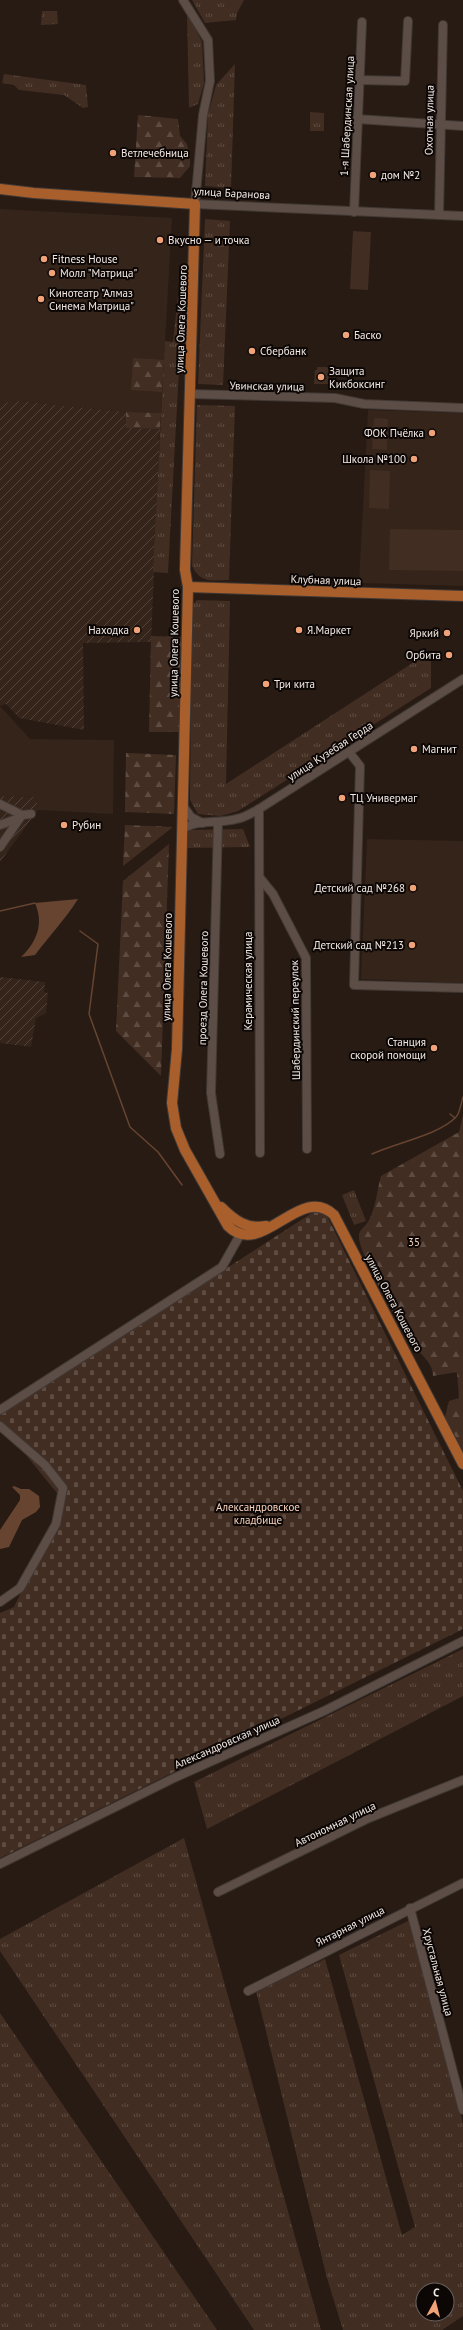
<svg xmlns="http://www.w3.org/2000/svg" width="463" height="2330" font-family="'PT Sans',sans-serif">
<defs>
<pattern id="industrial-furrows" width="10" height="10" patternUnits="userSpaceOnUse"><rect width="10" height="10" fill="#35241a"/><path d="M-1 1l2-2M0 10L10 0M9 11l2-2" fill="none" stroke="#53443b"/></pattern>
<pattern id="grass-tufts" width="24" height="20" patternUnits="userSpaceOnUse"><rect width="24" height="20" fill="#422d22"/><path d="M3 7l-1-3M5 7V3M7 7l1-3M15 17l-1-3M17 17v-4M19 17l1-3" fill="none" stroke="#5e4c42"/></pattern>
<pattern id="forest-firs" width="22" height="20" patternUnits="userSpaceOnUse"><rect width="22" height="20" fill="#422d22"/><path d="M5 1l3.5 6h-7zM16 11l3.5 6h-7z" fill="#5e4c42"/></pattern>
<pattern id="cemetery-stones" width="16" height="16" patternUnits="userSpaceOnUse"><rect width="16" height="16" fill="#422d22"/><path d="M2 7V4a2 2 0 0 1 4 0v3zM10 15v-3a2 2 0 0 1 4 0v3z" fill="#5e4c42"/></pattern>
</defs>
<rect width="100%" height="100%" fill="#271b14"/>
<!-- built -->
<g fill="#35241a">
<path d="M0,209L172,218L161,413L126,412L20,401L0,403Z"/>
<path d="M368,410L463,413V586L359,583Z"/>
<path d="M0,706L30,739L114,740L113,814L38,810L36,797L0,796Z"/>
<path d="M367,839L463,841V983L361,979Z"/>
</g>
<!-- industrial -->
<g fill="url(#industrial-furrows)">
<path d="M20,401L126,412V428L160,429L151,642L83,643L84,730L19,718L6,704L0,706V403Z"/>
<path d="M0,796L36,797L38,810L0,862Z"/>
<path d="M0,977L45,982L44,992L48,993L46,1013L36,1018L31,1047L0,1043Z"/>
</g>
<!-- grass -->
<g fill="url(#grass-tufts)" fill-rule="evenodd">
<path d="M192,0H244L237,13L236,20L205,23Z"/>
<path d="M42,11H57L58,24L41,25Z"/>
<path d="M187,12L202,42L204,83L198,104L189,108Z"/>
<path d="M235,64L231,188L205,186L208,115L216,85Z"/>
<path d="M4,74L86,85L88,107L83,108L64,95L19,90L14,85L2,83Z"/>
<path d="M310,112L324,113V131H310Z"/>
<path d="M205,219L230,221L223,385L198,384Z"/>
<path d="M183,295L168,573L153,572L165,341L173,342L178,296Z"/>
<path d="M197,405L235,406L229,580C211,580 201,584 192,566Z"/>
<path d="M197,600L230,601L226,784L431,651V688L238,811L221,816L198,814L190,800L192,605Z"/>
<path d="M243,829L250,847L186,848V833L190,830Z"/>
<path d="M354,1190L366,1221L354,1225L342,1195Z"/>
<path d="M463,1649V1696L207,1829L194,1782Z"/>
<path d="M184,1838L321,2330H254L0,1951V1939Z"/>
<path d="M410,1920L463,2123V2316L442,2330H343L327,2278L256,1991L325,1959L402,2235L415,2227L339,1955ZM423,2290H447V2314H423Z"/>
<path d="M0,2013L217,2330H0Z"/>
</g>
<!-- forest -->
<g fill="url(#forest-firs)">
<path d="M138,115L178,119L180,136L187,144L190,155V166L180,178L134,177Z"/>
<path d="M133,358L164,360L162,392L131,390Z"/>
<path d="M126,412L161,413L160,429L126,428Z"/>
<path d="M151,636L181,637L179,732H149Z"/>
<path d="M126,753L176,755L174,814L125,812Z"/>
<path d="M125,825L173,827L123,866Z"/>
<path d="M169,844L161,1076L116,1031L123,881Z"/>
<path d="M463,1115V1451L445,1417L449,1401L459,1398L457,1372L433,1376C433,1361 418,1353 410,1341C399,1325 360,1255 359,1238C358,1229 366,1227 369,1220C376,1207 377,1190 381,1176L459,1132Z"/>
</g>
<!-- cemetery -->
<path fill="url(#cemetery-stones)" d="M315,1211L326,1214L463,1491V1629L0,1858V1613L14,1607L65,1503L0,1423V1415Z"/>
<!-- pitch -->
<g fill="#422d22">
<path d="M353,231L371,232L368,290L350,289Z"/>
<path d="M317,367H329L328,384H314L315,370H317Z"/>
<path d="M374,418L388,419L387,450L372,449Z"/>
<path d="M370,470L390,471L389,509L369,508Z"/>
<path d="M390,529L463,530V571L389,570Z"/>
</g>
<!-- water -->
<g fill="#674430">
<path d="M78,899C64,921 50,935 35,955L21,957C37,942 44,924 35,903Z"/>
<path d="M14,1486L21,1489H29L39,1496L40,1507L36,1512L22,1520L9,1547L0,1549V1530L20,1500V1495L12,1487Z"/>
</g>
<g fill="none" stroke-linecap="round" stroke-linejoin="round">
<!-- stream -->
<g stroke="#674430" stroke-width="1.5">
<path d="M0,911L35,903"/>
<path d="M80,931L98,944L89,1014L130,1127L158,1152L182,1185"/>
<path d="M450,1114L455,1118"/>
<path d="M372,1154C395,1143 439,1135 456,1117C460,1113 461,1103 463,1097"/>
</g>
<!-- minor casing -->
<g stroke="#413834" stroke-width="10">
<g id="minor">
<path d="M183,0L208,40L210,81L203,115L195,204L463,216"/>
<path d="M359,80L405,81L408,21"/>
<path d="M357,119L463,126"/>
<path d="M354,212L362,22"/>
<path d="M439,215L443,25"/>
<path d="M190,394L335,398L364,404L463,408"/>
<path d="M349,752L360,766L354,985L463,988"/>
<path d="M0,804L22,815"/>
<path d="M183,806L191,817L202,823"/>
<path d="M259,809L260,1153"/>
<path d="M218,823L211,1093L220,1154"/>
<path d="M0,825L19,818"/>
<path d="M182,830C193,819 220,824 236,819C244,818 252,813 259,809L463,679"/>
<path d="M0,847L22,815L31,814"/>
<path d="M260,878L273,894L306,958L307,1149"/>
<path d="M0,1410L222,1267L240,1235"/>
<path d="M0,1426L45,1465L63,1488L56,1524L20,1588L0,1602"/>
<path d="M0,1864L174,1778L324,1711L463,1641"/>
<path d="M218,1892L369,1818L463,1780"/>
<path d="M410,1908L463,2110"/>
<path d="M248,1991L463,1883"/>
</g>
</g>
<!-- major casing -->
<g stroke="#413834" stroke-width="12">
<g id="major">
<path d="M0,189L34,193L195,204L185,570L188,587L177,1049L172,1103L176,1128L185,1150L228,1226C262,1260 300,1182 334,1215L463,1464"/>
<path d="M188,587L463,596"/>
<path d="M221,1207C234,1220 247,1230 266,1226"/>
</g>
</g>
<!-- minor -->
<use href="#minor" stroke="#5c4e46" stroke-width="8"/>
<!-- major -->
<use href="#major" stroke="#a95f2b" stroke-width="10"/>
</g>
<!-- markers -->
<g fill="#f0a378" stroke="#0c0705" stroke-width="1.5">
<circle cx="113" cy="153" r="4"/>
<circle cx="373" cy="175" r="4"/>
<circle cx="160" cy="240" r="4"/>
<circle cx="44" cy="259" r="4"/>
<circle cx="52" cy="273" r="4"/>
<circle cx="41" cy="299" r="4"/>
<circle cx="346" cy="335" r="4"/>
<circle cx="252" cy="351" r="4"/>
<circle cx="321" cy="377" r="4"/>
<circle cx="432" cy="433" r="4"/>
<circle cx="414" cy="459" r="4"/>
<circle cx="137" cy="630" r="4"/>
<circle cx="299" cy="630" r="4"/>
<circle cx="447" cy="633" r="4"/>
<circle cx="449" cy="655" r="4"/>
<circle cx="266" cy="684" r="4"/>
<circle cx="414" cy="749" r="4"/>
<circle cx="342" cy="798" r="4"/>
<circle cx="64" cy="825" r="4"/>
<circle cx="413" cy="888" r="4"/>
<circle cx="412" cy="945" r="4"/>
<circle cx="434" cy="1048" r="4"/>
</g>
<g text-anchor="middle" stroke-width="4" stroke-linejoin="round" paint-order="stroke">
<!-- street labels -->
<g font-size="11" fill="#f3eae6" stroke="#0c0705">
<text transform="translate(347 116) rotate(-87)" y="4">1-я Шабердинская улица</text>
<text transform="translate(429 120) rotate(-89)" y="4">Охотная улица</text>
<text transform="translate(232 193) rotate(3)" y="4">улица Баранова</text>
<text transform="translate(181 319) rotate(-88)" y="4">улица Олега Кошевого</text>
<text transform="translate(267 386) rotate(1)" y="4">Увинская улица</text>
<text transform="translate(326 580) rotate(2)" y="4">Клубная улица</text>
<text transform="translate(174 643) rotate(-89)" y="4">улица Олега Кошевого</text>
<text transform="translate(330 751) rotate(-33)" y="4">улица Кузебая Герда</text>
<text transform="translate(167 967) rotate(-89)" y="4">улица Олега Кошевого</text>
<text transform="translate(248 981) rotate(-90)" y="4">Керамическая улица</text>
<text transform="translate(203 988) rotate(-89)" y="4">проезд Олега Кошевого</text>
<text transform="translate(295 1020) rotate(-91)" y="4">Шабердинский переулок</text>
<text transform="translate(394 1303) rotate(62)" y="4">улица Олега Кошевого</text>
<text transform="translate(227 1742) rotate(-24)" y="4">Александровская улица</text>
<text transform="translate(335 1824) rotate(-26)" y="4">Автономная улица</text>
<text transform="translate(350 1926) rotate(-27)" y="4">Янтарная улица</text>
<text transform="translate(438 1972) rotate(75)" y="4">Хрустальная улица</text>
</g>
<!-- poi labels -->
<g font-size="11" fill="#f3eae6" stroke="#0c0705" text-anchor="start">
<text x="121" y="157">Ветлечебница</text>
<text x="381" y="179">дом №2</text>
<text x="168" y="244">Вкусно — и точка</text>
<text x="52" y="263">Fitness House</text>
<text x="60" y="277">Молл "Матрица"</text>
<text x="49" y="297">Кинотеатр "Алмаз<tspan x="49" dy="13">Синема Матрица"</tspan></text>
<text x="354" y="339">Баско</text>
<text x="260" y="355">Сбербанк</text>
<text x="329" y="375">Защита<tspan x="329" dy="13">Кикбоксинг</tspan></text>
<text x="424" y="437" text-anchor="end">ФОК Пчёлка</text>
<text x="406" y="463" text-anchor="end">Школа №100</text>
<text x="129" y="634" text-anchor="end">Находка</text>
<text x="307" y="634">Я.Маркет</text>
<text x="439" y="637" text-anchor="end">Яркий</text>
<text x="441" y="659" text-anchor="end">Орбита</text>
<text x="274" y="688">Три кита</text>
<text x="422" y="753">Магнит</text>
<text x="350" y="802">ТЦ Универмаг</text>
<text x="72" y="829">Рубин</text>
<text x="405" y="892" text-anchor="end">Детский сад №268</text>
<text x="404" y="949" text-anchor="end">Детский сад №213</text>
<text x="426" y="1046" text-anchor="end">Станция<tspan x="426" dy="13">скорой помощи</tspan></text>
</g>
<!-- park labels -->
<g font-size="11" fill="#fbd4bf" stroke="#0c0705">
<text x="414" y="1246">35</text>
<text x="258" y="1511">Александровское<tspan x="258" dy="13">кладбище</tspan></text>
</g>
</g>
<!-- north arrow -->
<g transform="translate(435 2302) rotate(7)"><circle r="19" fill="#0c0705" stroke="#68625f"/>
<path d="M0-3L7 15L0 10L-7 15Z" fill="#f0a378"/>
<text y="-6" font-size="11" font-weight="bold" text-anchor="middle" fill="#f3eae6">С</text>
</g>
</svg>
